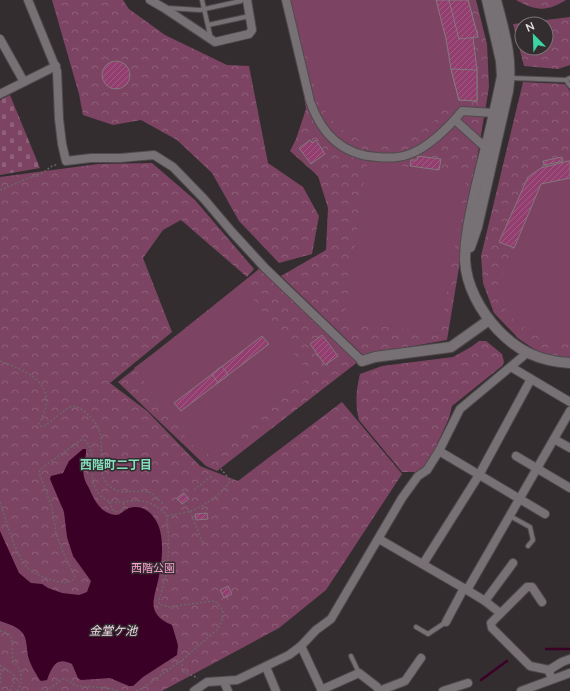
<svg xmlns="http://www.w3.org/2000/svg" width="570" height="691" font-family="'Nunito Sans','Noto Sans JP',sans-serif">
<defs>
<pattern id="forest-crowns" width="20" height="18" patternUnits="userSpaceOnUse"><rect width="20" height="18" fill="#7c4462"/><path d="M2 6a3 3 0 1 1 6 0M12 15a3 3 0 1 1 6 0" fill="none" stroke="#8e5f78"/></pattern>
<pattern id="cemetery-stones" width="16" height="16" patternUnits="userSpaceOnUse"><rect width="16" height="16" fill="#7c4462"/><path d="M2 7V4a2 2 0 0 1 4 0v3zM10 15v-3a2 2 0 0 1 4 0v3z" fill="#8e5f78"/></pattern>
<pattern id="building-hatch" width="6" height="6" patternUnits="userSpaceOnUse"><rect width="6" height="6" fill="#923e6e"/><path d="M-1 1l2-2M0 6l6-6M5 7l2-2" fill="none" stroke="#a15a83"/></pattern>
</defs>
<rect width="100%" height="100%" fill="#332d30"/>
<!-- forest -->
<g fill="url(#forest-crowns)" fill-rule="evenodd">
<path d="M52,0H123L129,9L165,35L227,65L249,66L268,163L303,187L319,216L312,254L279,263L239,221L212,173L177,140L141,120L113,125L83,115L79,94Z"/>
<path d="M289,0H476L487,44L489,87L447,340L363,355L281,276L326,250L328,208L318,176L290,151L296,139L306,109Z"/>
<path d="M516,0H566C547,12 536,11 516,0Z"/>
<path d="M570,17V65L558,69L524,66L513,24ZM522,24H546V48H522Z"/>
<path d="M523,82L565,84L570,91V360L543,355L519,339L494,313L483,283L481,256Z"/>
<path d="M152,163L195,200L254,269L247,277L181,220L163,230L143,258L172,332L110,383L147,411L200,466L238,481L342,402L402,474L326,590L279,628L162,691H0V177L98,164Z"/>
<path d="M259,269L359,361L217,471L206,466L118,382Z"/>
<path d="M479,341H486L502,354L504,362L502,366L452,406L449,418L429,462L423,469L419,472H402L359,420C355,404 356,390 360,374L382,366L453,357L471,347Z"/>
</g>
<!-- cemetery -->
<path fill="url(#cemetery-stones)" d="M10,95L40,168L0,175V100Z"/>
<!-- pitch -->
<g fill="#7c4462">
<path d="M294,0H436L444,25L451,69L460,105L444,109L430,125L415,135L396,141L374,143L358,139L339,128L327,114L319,100L294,11Z"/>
<path d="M367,162L467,174L440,334L344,321Z"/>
<path d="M570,178V343H562L535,335L514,321L501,303L498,285L541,184Z"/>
<path d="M243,286L311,376L202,458L134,368Z"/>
</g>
<!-- water -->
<path fill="#3b0026" d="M83,449H86V453C85,460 82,470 84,477C85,481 87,485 89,488C94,500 101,514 116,515C121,515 124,510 129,508C144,504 154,514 159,527C164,542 162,562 159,576C155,598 144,613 172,625L178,645L177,655L143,677L133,686H129L110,678L81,680L78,678L72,664C56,656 52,667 47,680L41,681L39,679C35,672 30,664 28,656C27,651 27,646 26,641C24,628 11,625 0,621V531L19,573L31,583L42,584L48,588L62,593L79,595L82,594L87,592L91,581L73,556L67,537L64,512L50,479L51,476L63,473L69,461Z"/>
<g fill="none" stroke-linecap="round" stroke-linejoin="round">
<!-- stream -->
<g stroke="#3b0026" stroke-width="2.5">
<path d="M546,649H570"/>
<path d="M481,680L507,661"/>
</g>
</g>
<!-- building -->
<g fill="url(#building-hatch)" stroke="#80797d">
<path d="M436,0H468L478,37H473L477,70V101L459,100L451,69L446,39Z"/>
<path d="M449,0H468L478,37L459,39Z"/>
<circle cx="116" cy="75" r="14"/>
<path d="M451,69L477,70V101L459,100Z"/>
<path d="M310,140L312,143L316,140L325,154L311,164L299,148Z"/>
<path d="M418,156L441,159L439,170L410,166L411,160H417Z"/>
<path d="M562,157L563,161L544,165L543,161Z"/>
<path d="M568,161H570V178L541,184L514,248L499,242L528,177L541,168Z"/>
<path d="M322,335L338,356L325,365L310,344Z"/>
<path d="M262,336L269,344L181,411L174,403Z"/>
<path d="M222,366L228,375L218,383L212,374Z"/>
<path d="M184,493L189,499L182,504L177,498Z"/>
<path d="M207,513L208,519L196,520L195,514Z"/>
<path d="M228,586L232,594L224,598L220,590Z"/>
</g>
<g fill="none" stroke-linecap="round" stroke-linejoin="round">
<!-- lane casing -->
<g stroke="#504a4d" stroke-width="6">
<g id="lane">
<path d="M202,0L211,39"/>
<path d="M167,8L200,10L241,1"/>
<path d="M208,25L245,17"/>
<path d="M511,78L566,80L570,78"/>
<path d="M566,80L570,86"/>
<path d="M510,516L530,527L533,540L528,546"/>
<path d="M416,627L428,634L446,622"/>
<path d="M351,656L359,673"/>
</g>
</g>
<!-- street casing -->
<g stroke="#504a4d" stroke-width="10">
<g id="street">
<path d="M28,0L57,71L59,119L62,144L66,161L91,158H120L154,155L173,167L204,199L232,232L265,268L362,361"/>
<path d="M150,0L164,8L215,42L249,34L252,30L247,0"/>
<path d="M286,0L310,101C321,133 342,155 377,157C387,158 398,158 407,155C427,149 449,127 462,111L494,113"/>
<path d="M0,39L24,82"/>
<path d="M0,94L56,66"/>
<path d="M455,120L486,148"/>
<path d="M511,367L570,402"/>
<path d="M554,439L570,448"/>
<path d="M439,451L545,514"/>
<path d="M516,456L570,488"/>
<path d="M379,539L467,590L570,411"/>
<path d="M423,564L479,475L531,379"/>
<path d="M467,590L485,601L500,613"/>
<path d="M485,601L513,563"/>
<path d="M542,602L532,587H527L491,623L492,628L530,666L549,670"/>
<path d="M446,622L464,588"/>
<path d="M301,646L322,691"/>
<path d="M266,667L276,691"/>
<path d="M550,674L549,670L562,662L570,659"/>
<path d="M224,682L228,691"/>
<path d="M321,690L359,673L377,687L379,691"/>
<path d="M194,691L207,682L237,680L289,655L301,646L316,630L331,619L402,498L418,476L427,470L439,451L460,409L527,353"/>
<path d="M379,691L405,681L421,658"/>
<path d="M443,691L468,683"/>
<path d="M521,691L570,673"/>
</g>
</g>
<!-- secondary casing -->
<g stroke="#504a4d" stroke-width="12">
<g id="secondary">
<path d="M487,0L501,61L502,76C495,113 485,151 476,188C471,212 465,236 465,260C466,286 481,312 498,330C519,352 540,361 570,363"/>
<path d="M470,247L477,227L508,91C513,58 504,32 496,0"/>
<path d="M362,361L375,357L451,347L489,320"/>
</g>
</g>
<!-- path -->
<g stroke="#6b6668" stroke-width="1.5" stroke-dasharray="2 2" stroke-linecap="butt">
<path d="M0,190L44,172L52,166L58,164"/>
<path d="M0,361C18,368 49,378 46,403C46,410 42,417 39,424L40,426L42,427L46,425L69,407C77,405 80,408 86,413C92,418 97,424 100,432C105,451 93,478 114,489C124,495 137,489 148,492L152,493L164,505"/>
<path d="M194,490L213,475"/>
<path d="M0,502C6,520 15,555 28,568C35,574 46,579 56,581C64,583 70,584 75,577L62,550L56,533L52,508L39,472L43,467L81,440H85C99,455 86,479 99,494C114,510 126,498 142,501C150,502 161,508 166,515C168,518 167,525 168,530C170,554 167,576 159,599V604L168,607L212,601L218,603L223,611V618L218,629L182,660L147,685L139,690L134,691"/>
<path d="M109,502L113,510C120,515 124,509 124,502"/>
<path d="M190,511L203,543"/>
<path d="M167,516C175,514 184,513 191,511C203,506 226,492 230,480L221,469"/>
<path d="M0,631C18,634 10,646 13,659C14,662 16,664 18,667C23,676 22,682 17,691"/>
<path d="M182,660V671L198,678"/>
<path d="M0,665C14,676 19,671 10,691"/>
<path d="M0,669L1,682L0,685"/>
<path d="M46,691L63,679L67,680L76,686L107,688L119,691"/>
</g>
<!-- lane -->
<use href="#lane" stroke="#777074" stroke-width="4"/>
<!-- street -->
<use href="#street" stroke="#777074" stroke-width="8"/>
<!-- secondary -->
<use href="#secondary" stroke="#777074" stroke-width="10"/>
</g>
<g text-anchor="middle" stroke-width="3" stroke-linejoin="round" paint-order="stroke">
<!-- park labels -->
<g font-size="11" fill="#fea0d1" stroke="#332d30">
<text x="153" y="572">西階公園</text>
</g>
<!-- neighbourhood labels -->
<g font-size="12" font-weight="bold" fill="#84ddbb" stroke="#332d30">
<text x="116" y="469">西階町二丁目</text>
</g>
<!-- water labels -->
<g font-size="12" font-style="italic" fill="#f2dae5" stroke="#332d30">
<text x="113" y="635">金堂ケ池</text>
</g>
</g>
<!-- north arrow -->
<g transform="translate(534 36) rotate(337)"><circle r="19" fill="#332d30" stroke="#7a7578"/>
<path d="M0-3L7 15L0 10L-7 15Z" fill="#3ad4a5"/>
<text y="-6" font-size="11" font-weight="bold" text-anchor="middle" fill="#e5e1e3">N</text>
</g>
</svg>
